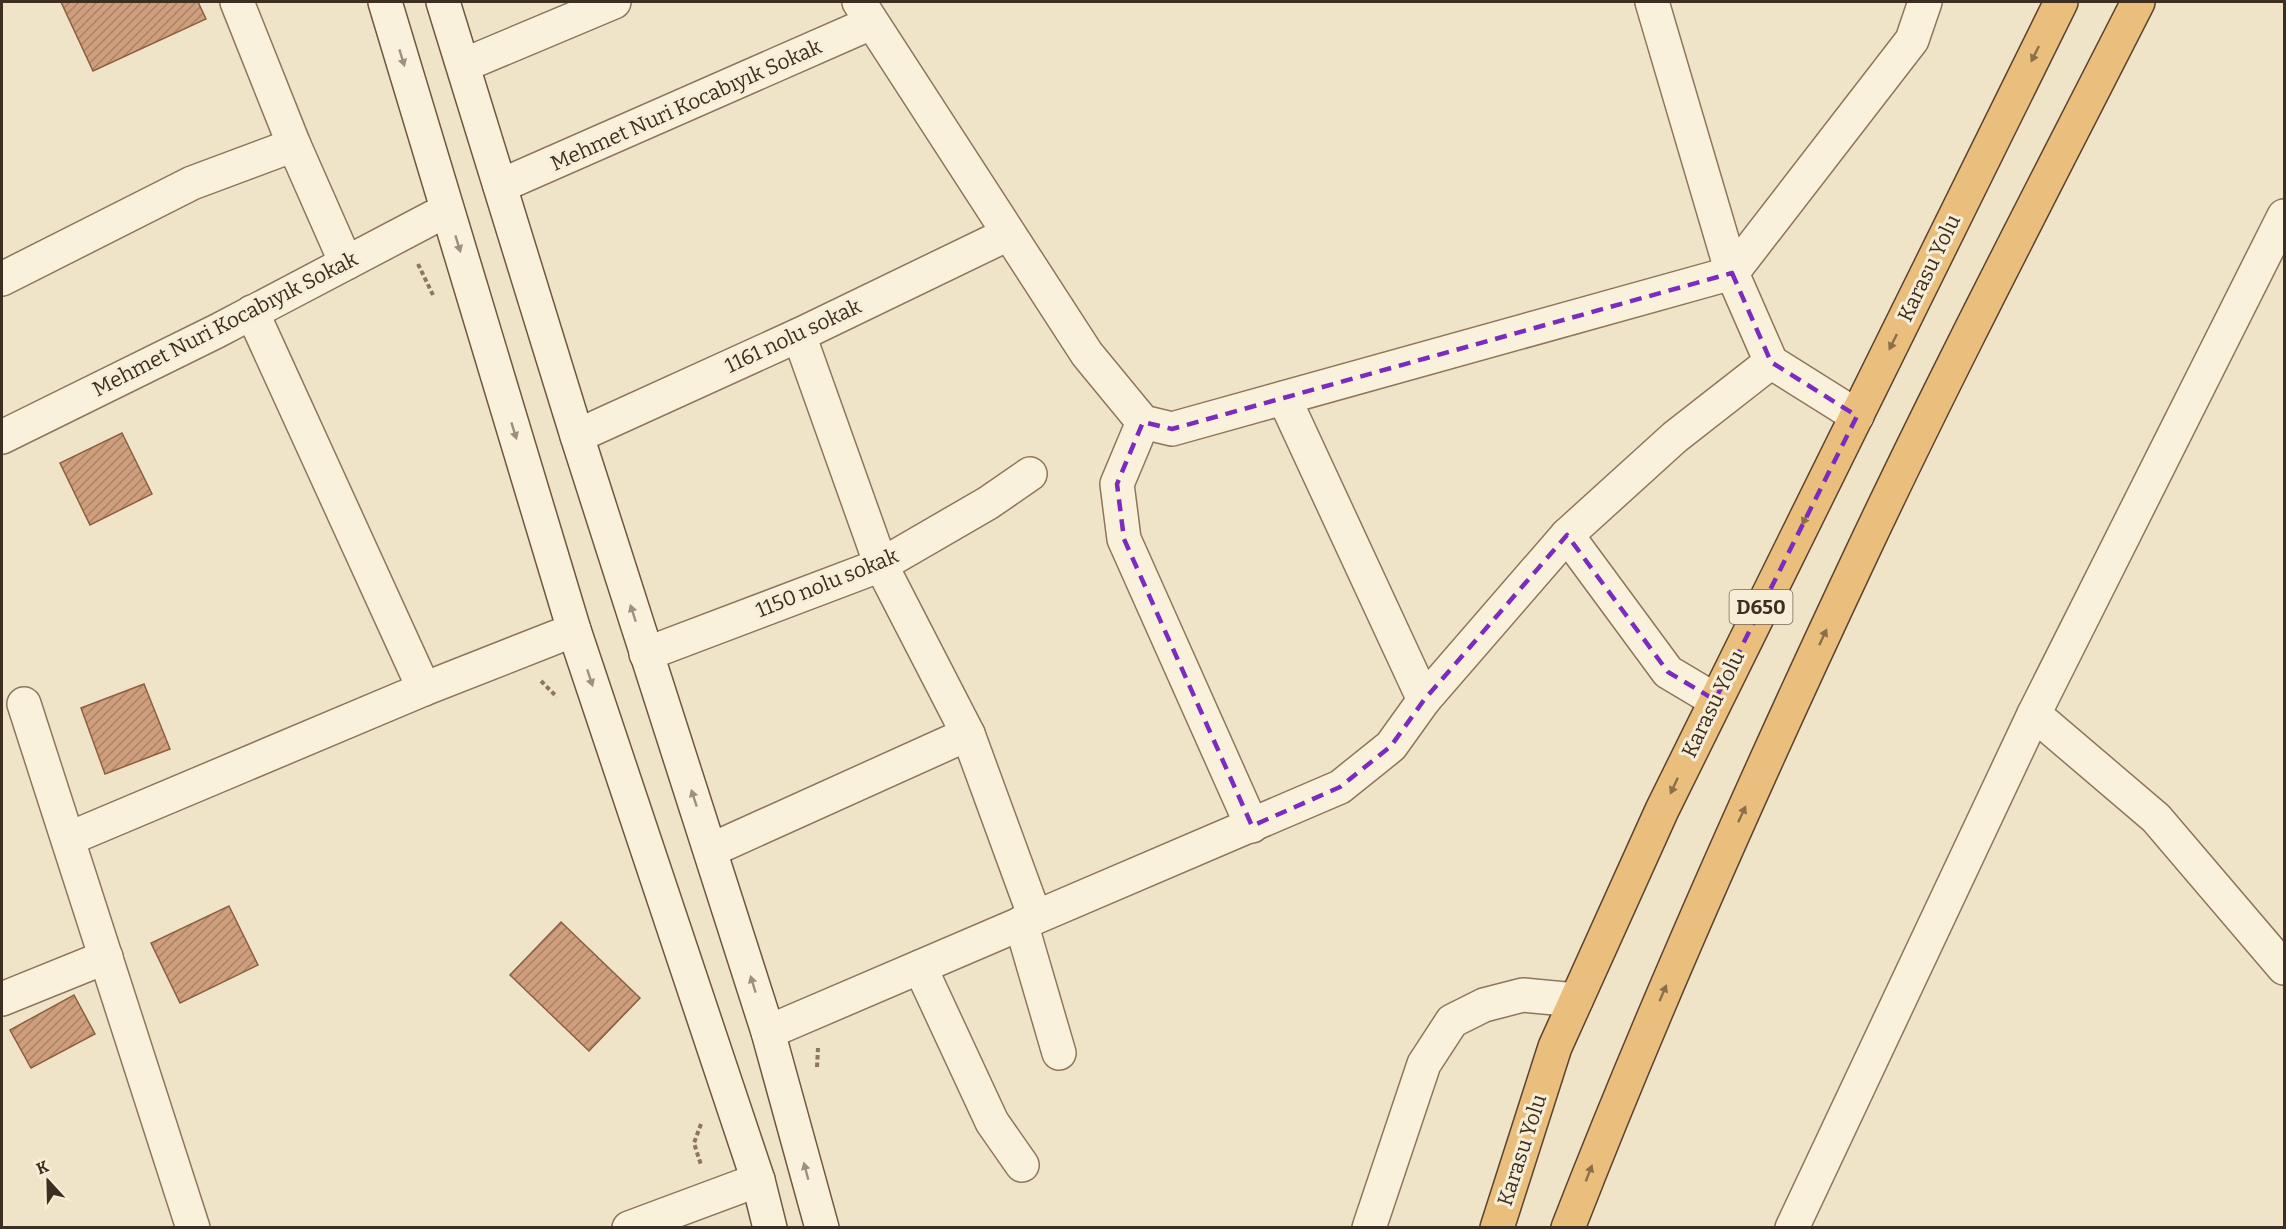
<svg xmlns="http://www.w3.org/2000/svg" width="2286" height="1229" font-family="Bitter,serif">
<defs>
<pattern id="building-hatch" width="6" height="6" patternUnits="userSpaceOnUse" patternTransform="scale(1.5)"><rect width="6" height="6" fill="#cf9f7d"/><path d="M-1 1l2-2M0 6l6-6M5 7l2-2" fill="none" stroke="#a98266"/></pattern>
</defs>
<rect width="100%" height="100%" fill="#f0e4c8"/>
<!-- building -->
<g fill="url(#building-hatch)" stroke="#8d5f41" stroke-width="1.5">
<path d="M61,2H198L206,19L93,71Z"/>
<path d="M122,433L152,494L90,525L60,463Z"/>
<path d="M144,684L170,749L105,774L81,708Z"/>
<path d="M229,906L258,965L180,1003L151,943Z"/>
<path d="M561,922L640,998L589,1051L510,975Z"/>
<path d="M74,995L95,1034L31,1068L10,1030Z"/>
</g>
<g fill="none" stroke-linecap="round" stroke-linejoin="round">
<!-- minor casing -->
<g stroke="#8d765c" stroke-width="36">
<g id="minor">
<path d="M237,2L294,145L346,263"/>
<path d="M859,2L1087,354L1143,422L1172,429L1732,273L1912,40L1925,2"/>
<path d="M1652,2L1732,273L1771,362L1857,416"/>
<path d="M464,65L614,2"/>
<path d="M500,186L871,23"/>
<path d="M2,279L192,183L294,145"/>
<path d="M252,312L424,689"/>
<path d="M799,335L881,565L968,734L1035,917"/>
<path d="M1284,398L1424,700"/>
<path d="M1143,422L1117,484L1124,539L1252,826"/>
<path d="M577,436L799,335L1008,234"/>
<path d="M1567,535L1668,672L1715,700"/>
<path d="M646,654L881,565L988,503L1030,474"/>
<path d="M24,704L193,1228"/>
<path d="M2034,714L2156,818L2284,968"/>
<path d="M68,839L424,689L574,630"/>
<path d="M711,850L968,734"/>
<path d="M1021,923L1059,1053"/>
<path d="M920,967L992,1122L1022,1165"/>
<path d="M2,999L106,957"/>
<path d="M768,1032L1340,787L1391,746L1424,700L1567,535L1675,437L1771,362"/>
<path d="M629,1228L758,1180"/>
<path d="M1369,1228L1424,1064L1452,1021L1484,1005L1523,995L1576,1000"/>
<path d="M1792,1228L2034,714L2284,216"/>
</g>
</g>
<!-- tertiary casing -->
<g stroke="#8d765c" stroke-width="36">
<path id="tertiary" d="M2,437L217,331L447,210"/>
</g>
<!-- secondary casing -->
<g stroke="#6f573f" stroke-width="36">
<g id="secondary">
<path d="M385,2L574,630L758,1180L770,1228"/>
<path d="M443,2L577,436L768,1032L822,1228"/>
</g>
</g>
<!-- trunk casing -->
<g stroke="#5b4430" stroke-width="36">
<g id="trunk">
<path d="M1497,1228L1555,1047L1662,810L2061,2"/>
<path d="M1568,1228C1657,999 1757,776 1861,555C1949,368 2045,185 2138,2"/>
</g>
</g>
<!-- path -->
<g stroke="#8d765c" stroke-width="4" stroke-dasharray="4.5 3" stroke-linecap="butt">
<path d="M418,264L433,295"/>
<path d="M541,681L557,697"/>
<path d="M817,1067L818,1048"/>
<path d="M701,1124L694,1143L701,1165"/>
</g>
<!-- minor -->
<use href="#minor" stroke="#faf1dc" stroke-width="33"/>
<!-- tertiary -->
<use href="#tertiary" stroke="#faf1dc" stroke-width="33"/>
<!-- secondary -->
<use href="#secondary" stroke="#faf1dc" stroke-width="33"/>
<!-- trunk -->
<use href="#trunk" stroke="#eabe7c" stroke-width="33"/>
</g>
<!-- one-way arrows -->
<defs><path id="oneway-solid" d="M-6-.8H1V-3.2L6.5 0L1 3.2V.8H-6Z" transform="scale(1.5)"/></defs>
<g fill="#8b6f49">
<use href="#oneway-solid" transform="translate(2035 54) rotate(116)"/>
<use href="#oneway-solid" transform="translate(1893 342) rotate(116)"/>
<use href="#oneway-solid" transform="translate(1806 517) rotate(117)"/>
<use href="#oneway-solid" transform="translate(1823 637) rotate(-65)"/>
<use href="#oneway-solid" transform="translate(1674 786) rotate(115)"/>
<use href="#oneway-solid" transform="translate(1742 814) rotate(-65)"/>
<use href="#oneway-solid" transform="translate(1663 993) rotate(-67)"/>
<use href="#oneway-solid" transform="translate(1589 1173) rotate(-69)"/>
</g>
<g fill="#9c907e">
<use href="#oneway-solid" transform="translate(402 58) rotate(73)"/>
<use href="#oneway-solid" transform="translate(458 244) rotate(73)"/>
<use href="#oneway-solid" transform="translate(514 431) rotate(73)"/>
<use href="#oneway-solid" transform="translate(633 613) rotate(-108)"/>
<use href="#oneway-solid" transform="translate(590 678) rotate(72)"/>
<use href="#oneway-solid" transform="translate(694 798) rotate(-108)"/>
<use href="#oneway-solid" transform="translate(753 984) rotate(-107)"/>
<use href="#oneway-solid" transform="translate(806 1171) rotate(-105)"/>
</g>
<!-- marked area -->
<path fill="none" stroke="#7b2cbf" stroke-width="4.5" stroke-dasharray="12 8" stroke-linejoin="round" d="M1732,273L1771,362L1857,416L1715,700L1668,672L1567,535L1424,700L1391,746L1340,787L1252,826L1124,539L1117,484L1143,422L1172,429Z"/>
<g text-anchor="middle" stroke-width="6" stroke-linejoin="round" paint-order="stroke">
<!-- shield labels -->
<rect fill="#f7eed8" stroke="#756857" stroke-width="1.5" x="1729.5" y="590" width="63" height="34" rx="4.5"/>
<g font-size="20" font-weight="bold" fill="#3d2e20">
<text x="1761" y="614">D650</text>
</g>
<!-- street labels -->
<g font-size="21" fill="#3d2e20" stroke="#f7eed8">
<text transform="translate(686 105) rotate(-24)" y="7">Mehmet Nuri Kocabıyık Sokak</text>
<text transform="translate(1929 268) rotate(-64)" y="7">Karasu Yolu</text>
<text transform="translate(225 324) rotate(-27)" y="7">Mehmet Nuri Kocabıyık Sokak</text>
<text transform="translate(793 336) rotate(-25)" y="7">1161 nolu sokak</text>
<text transform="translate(827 583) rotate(-22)" y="7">1150 nolu sokak</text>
<text transform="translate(1713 704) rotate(-64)" y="7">Karasu Yolu</text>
<text transform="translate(1522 1150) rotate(-72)" y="7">Karasu Yolu</text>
</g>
</g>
<!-- border -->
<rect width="2286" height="1229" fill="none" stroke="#3d2e20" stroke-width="6"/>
<!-- north arrow -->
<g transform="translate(48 1181) rotate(338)" stroke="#f7eed8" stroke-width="4.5" paint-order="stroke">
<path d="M0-4.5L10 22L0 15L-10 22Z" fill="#3d2e20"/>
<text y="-9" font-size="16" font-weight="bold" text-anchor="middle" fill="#3d2e20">K</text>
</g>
</svg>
